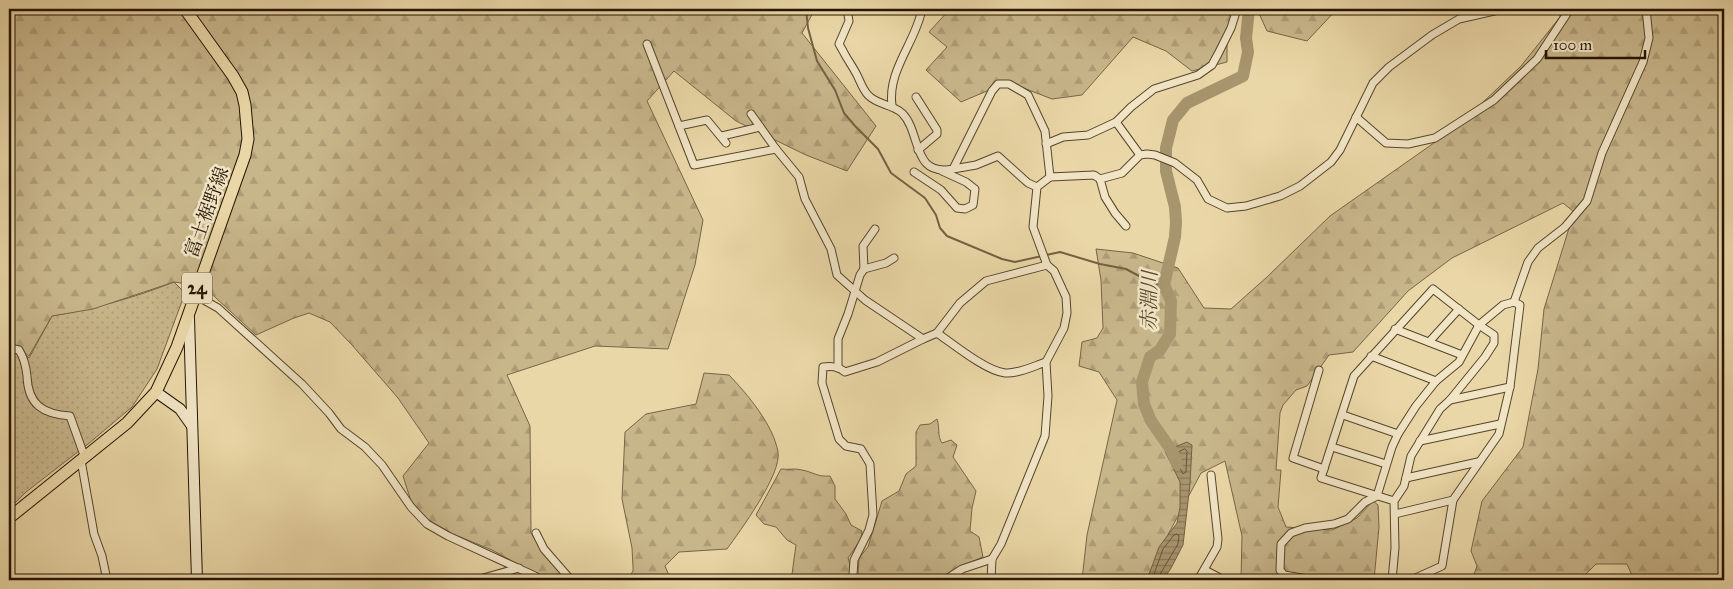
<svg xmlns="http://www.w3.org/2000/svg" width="1733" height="589" font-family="'IM FELL Great Primer','Noto Serif JP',serif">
<defs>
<pattern id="grass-dots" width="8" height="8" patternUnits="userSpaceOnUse" patternTransform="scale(1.25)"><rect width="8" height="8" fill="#c8b68b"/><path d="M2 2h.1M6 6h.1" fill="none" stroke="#ac9c76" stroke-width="1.8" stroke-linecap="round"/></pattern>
<pattern id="forest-firs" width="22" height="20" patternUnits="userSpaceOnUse" patternTransform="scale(1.25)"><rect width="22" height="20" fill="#c8b68b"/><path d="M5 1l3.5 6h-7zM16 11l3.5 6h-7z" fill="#ac9c76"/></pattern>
<pattern id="water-rules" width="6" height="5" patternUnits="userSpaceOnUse" patternTransform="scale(1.25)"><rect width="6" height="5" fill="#a7956e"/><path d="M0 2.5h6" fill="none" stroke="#887858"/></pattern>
</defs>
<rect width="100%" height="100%" fill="#ead7a7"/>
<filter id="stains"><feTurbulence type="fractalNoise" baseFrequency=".004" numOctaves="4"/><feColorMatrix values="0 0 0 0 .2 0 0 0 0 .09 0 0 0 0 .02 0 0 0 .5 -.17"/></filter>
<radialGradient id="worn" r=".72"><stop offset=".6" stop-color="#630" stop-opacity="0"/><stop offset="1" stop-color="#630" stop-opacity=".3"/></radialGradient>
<!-- grass -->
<path fill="url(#grass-dots)" stroke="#766546" d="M174,282L185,293L157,369L132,407L88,444L26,492L9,509V347L16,346L29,358L52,316C93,309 134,298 174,282Z"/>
<!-- forest -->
<g fill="url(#forest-firs)" stroke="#766546">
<path d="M9,9H815L802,33L876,126L847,171L806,155L736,121L674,71L647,101L703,220L695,265L668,349L595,346L507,375L530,426L531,533L541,549L567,580H547L492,550L453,534L428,520L411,501L403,476L429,443L398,398L352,345L330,322L309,313L294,318L256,335L203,286L174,282L93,309L52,316L29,356L16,346L9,348Z"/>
<path d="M950,9H1239L1227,28V62L1192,71L1166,51L1133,37L1082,95L1052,99L1008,82L961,102L926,70L947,47L929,32Z"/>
<path d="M1257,9H1337L1307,41L1267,31Z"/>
<path d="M1560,9H1724V580H1634L1627,564H1596L1580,580H1472L1477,566L1471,551L1482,501L1523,447L1538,369L1544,309L1574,212L1563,203L1452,258L1408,291L1353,352L1329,355L1307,386L1296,390L1283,405L1280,413L1276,470H1281L1278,507L1286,527L1332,530L1357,518L1373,501L1378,505L1379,527L1374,580H1241L1242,536L1225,461L1201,473L1163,544L1146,580H1082L1087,535L1117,400L1099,372L1079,366L1082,342L1097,338L1103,328L1101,280L1096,249L1133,253L1178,268L1204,308L1231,309L1267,277L1330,216L1458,126L1521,66L1560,17Z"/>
<path d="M704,373L729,375C747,394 773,424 778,452C782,474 740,531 727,549L679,552L665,566L671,580H627L633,571V567L632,548L622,499L625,432L646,414L696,404Z"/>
<path d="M937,419C940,427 937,436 942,443L951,440L957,445L953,457L976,491L972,508L970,531L979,537L983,557L954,569L938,580H861L858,575L859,558L868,547L882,501L899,491L906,474L916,466V432L920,425L930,424Z"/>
<path d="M781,469C788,470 795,468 802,470C813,472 817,477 830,476L835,486V499L846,514L851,525L862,531L861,539L848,558L855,580H842L840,574C825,583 807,583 792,574L796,545L787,540L776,527L764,524L756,515Z"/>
</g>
<!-- water -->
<path fill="url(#water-rules)" stroke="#736142" d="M1187,442L1192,445L1190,484L1183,545L1170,570L1162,580H1147L1159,547L1177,523L1180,507V482L1165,451Z"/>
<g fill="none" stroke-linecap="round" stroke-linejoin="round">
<!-- shore -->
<g stroke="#665437" stroke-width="1">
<path d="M1185,449L1187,451L1186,472L1183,474L1173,455Z"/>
<path d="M1152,580L1163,549L1174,535L1177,534L1179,536L1178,544L1159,576L1158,580"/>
</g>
<!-- stream -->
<path stroke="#736142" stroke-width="2" d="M806,9L808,28L817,61L835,90L844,113L855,126L878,149L891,173L925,198L936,215L940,228L947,236L1002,259L1015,262L1060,252L1100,264L1126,269L1139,276L1149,284L1164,285"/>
<!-- river -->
<path stroke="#a7956e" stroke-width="12" d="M1177,464L1172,451L1151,421L1144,404L1142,382L1150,357L1160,350L1170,334L1171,301L1164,285L1175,237L1176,222L1175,207L1166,171V148L1173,120L1187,103L1243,76L1248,52L1246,38L1249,9"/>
<!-- street casing -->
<g stroke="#56452a" stroke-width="9">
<g id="street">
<path d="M847,9L849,21L839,44L843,51C847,59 853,67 857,75C860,81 863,90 868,95C877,105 892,104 902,113C922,133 911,177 953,169L992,91L998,84H1009L1028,95L1045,131L1050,177"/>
<path d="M647,44L694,165L776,149"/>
<path d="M916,97L937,130V134L918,150"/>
<path d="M892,106C887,70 916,42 922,9"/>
<path d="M751,114L776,149L799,177L805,199L831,249L837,275L865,300L923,339L937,333C953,344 986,371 1005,373C1018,374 1034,366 1046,362"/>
<path d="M1356,117L1386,143L1408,144L1435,138L1494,100L1537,59L1570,9"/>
<path d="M1116,122L1140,155"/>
<path d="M679,126L707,120L726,143"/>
<path d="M722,136L760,127"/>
<path d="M1046,144L1063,137L1088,135L1116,122L1131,107L1154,89L1198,75L1212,65L1218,54L1231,28L1237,9"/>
<path d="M953,169L976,165L998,156L1028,183L1037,187"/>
<path d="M914,172L941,190L957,208L965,209L973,205L975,189L966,182L942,171"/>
<path d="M1100,179L1122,173L1140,155L1147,154L1155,155L1175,163L1197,180L1208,199L1227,208L1246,206L1280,196L1300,186L1331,162L1340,150L1373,83L1389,67L1432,35L1459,19L1503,9"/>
<path d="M864,269L863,246L875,229"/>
<path d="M195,295L218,308L302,384L329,413L341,429L365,447L382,465L411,507L427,524L448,536L535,576L541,580"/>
<path d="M1514,302L1528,262L1538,248L1565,227L1587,201L1602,153L1643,62L1649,38L1646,9"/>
<path d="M1395,329L1462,355"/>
<path d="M937,333L960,303L986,281L1047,265"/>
<path d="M1429,342L1459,309"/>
<path d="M9,348L19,350C24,358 26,366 27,376C28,405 43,414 70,416L85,458"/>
<path d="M1371,356L1436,381"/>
<path d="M838,368V339L848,314L860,275L864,269L886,263L894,258"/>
<path d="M1319,370L1293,458L1324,469"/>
<path d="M1450,400L1510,387"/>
<path d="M1343,415L1398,434"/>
<path d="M1420,441L1500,424"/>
<path d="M1332,447L1386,464"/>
<path d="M81,460L94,534L102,556L107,580"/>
<path d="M1406,478L1478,462"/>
<path d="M1395,514L1453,500"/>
<path d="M536,533L544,549L571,580"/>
<path d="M1205,570L1224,580"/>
<path d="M476,580L519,568"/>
<path d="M856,580L853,575L854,560L869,530L873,515L870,464L861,449L846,446L839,439L822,383L823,367C831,366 838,366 845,372L877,362L923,339"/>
<path d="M945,580L962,569L992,559"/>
<path d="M991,580L992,559L1001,544L1045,436L1048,396L1046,362L1064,328L1067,313L1066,297L1054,271L1047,265L1033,227L1037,187L1050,177L1094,175L1100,179L1105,197L1115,213L1126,226"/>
<path d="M1198,580L1217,547L1218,539L1211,475"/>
<path d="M1314,580L1284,575L1280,570L1281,544L1291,533L1305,528L1334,524L1348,519L1365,502L1377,496L1392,447L1398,434L1416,406L1436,381L1459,362L1479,325L1503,305L1514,302"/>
<path d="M1392,580L1395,548L1394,501L1404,486L1411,456L1440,409L1450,400L1485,357L1494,343V335L1479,325L1433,289L1354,376L1321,478L1394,501"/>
<path d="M1411,580L1442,566L1453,500L1499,434L1510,387L1520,305L1514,302"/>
</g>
</g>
<!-- secondary casing -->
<g stroke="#241400" stroke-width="12">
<g id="secondary">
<path d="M189,318L197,580"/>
<path d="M156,392L180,409L192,426"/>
</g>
</g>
<!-- primary casing -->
<g stroke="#241400" stroke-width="13">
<path id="primary" d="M9,518L127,423L156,392L177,347L245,155L248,139L245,105L242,92L233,76L185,9"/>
</g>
<!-- street -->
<use href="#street" stroke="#f1e5c6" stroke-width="7"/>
<!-- secondary -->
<use href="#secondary" stroke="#f1e5c6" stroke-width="10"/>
<!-- primary -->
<use href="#primary" stroke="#ead7a7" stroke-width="11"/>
</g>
<g text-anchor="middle" stroke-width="5" stroke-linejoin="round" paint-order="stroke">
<!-- shield labels -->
<rect fill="#f1e5c6" stroke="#62533b" stroke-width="1" x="182" y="272.5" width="30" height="31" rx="4"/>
<g font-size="18" font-weight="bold" fill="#241400">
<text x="197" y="294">24</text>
</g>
<!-- street labels -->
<g font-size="19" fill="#241400" stroke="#f1e5c6">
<text transform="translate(206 212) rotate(-70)" y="7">富士裾野線</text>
</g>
<!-- water labels -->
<g font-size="20" font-style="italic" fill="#58482c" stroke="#f1e5c6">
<text transform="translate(1149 301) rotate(-89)" y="7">赤淵川</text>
</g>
</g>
<!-- margin -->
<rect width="1733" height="589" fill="none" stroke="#ead7a7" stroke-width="30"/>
<rect x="10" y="10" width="1713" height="569" fill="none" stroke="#241400" stroke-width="2.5"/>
<rect x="15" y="15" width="1703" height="559" fill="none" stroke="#241400"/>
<!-- scale -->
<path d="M1546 50v8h99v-8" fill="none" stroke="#241400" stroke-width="2.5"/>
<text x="1553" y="50" font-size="15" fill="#241400" stroke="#f1e5c6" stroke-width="4" paint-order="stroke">100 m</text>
<rect width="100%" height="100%" filter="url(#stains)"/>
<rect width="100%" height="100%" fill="url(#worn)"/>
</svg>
